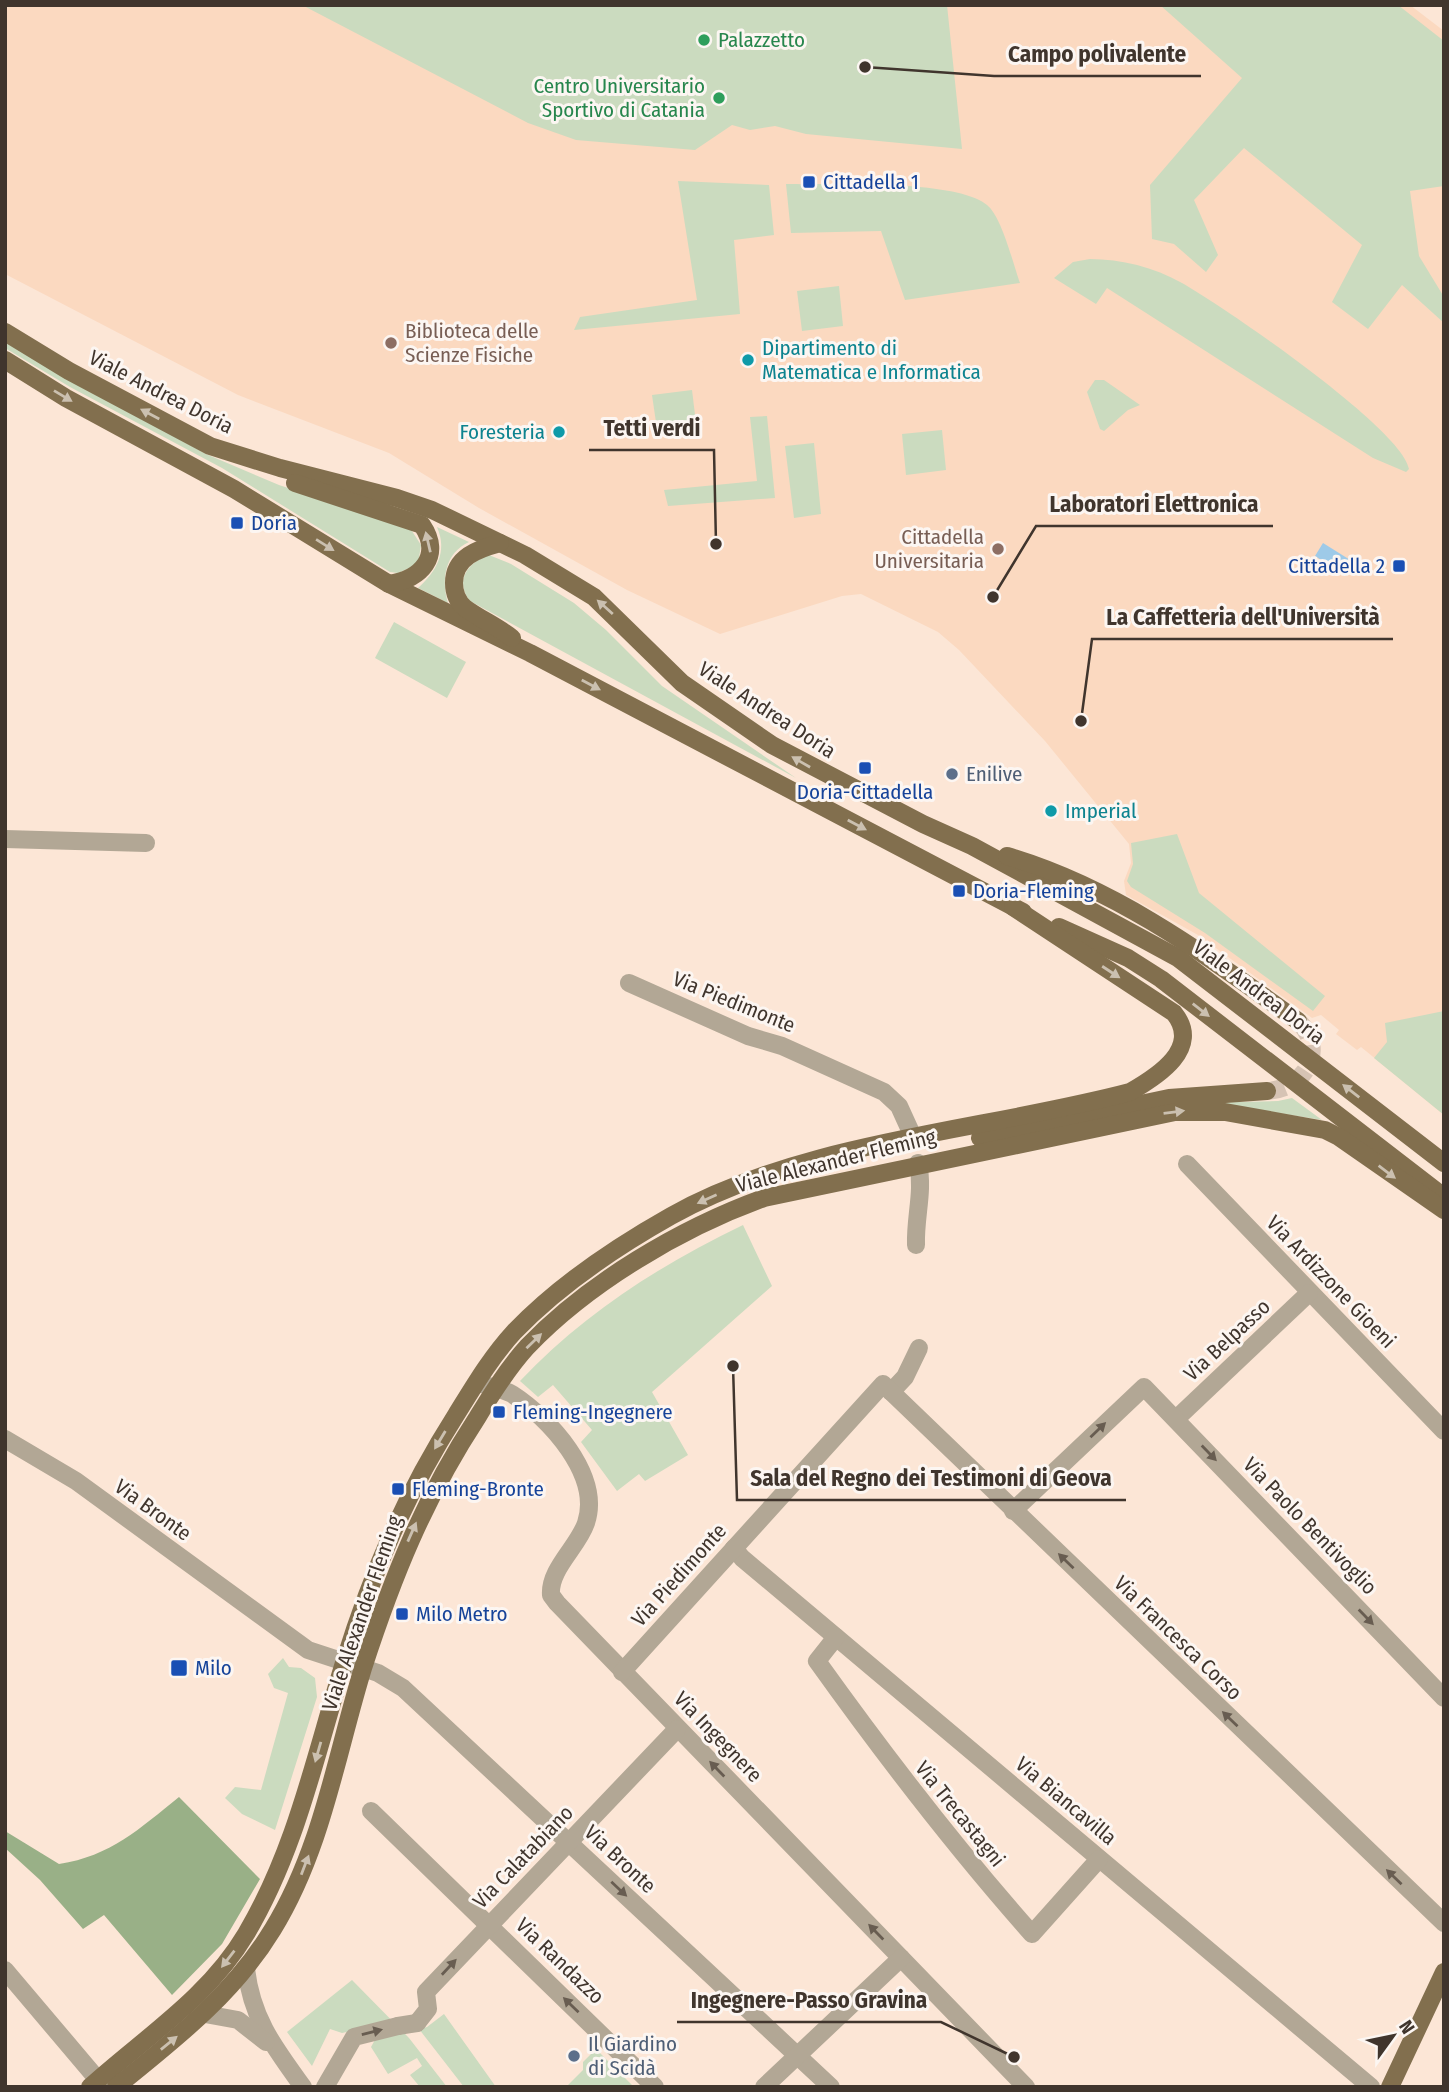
<svg xmlns="http://www.w3.org/2000/svg" width="1449" height="2092" font-family="'Fira Sans Condensed',sans-serif">
<rect width="100%" height="100%" fill="#fce6d6"/>
<!-- built -->
<path fill="#fbd9c0" d="M5,5H1410L1444,31V1115L1361,1047L1357,1050L1336,1034L1339,1030L1321,1015L1312,1018L1198,935L1126,895L1124,881L1131,863L1129,844L1045,741L959,650L938,632L861,594L842,596L720,634L627,590L479,508L389,453L238,395L5,274Z"/>
<!-- green -->
<g fill="#cbdbbf">
<path d="M302,5H947L962,149L806,134L775,126L750,130L732,125L695,150L576,140L528,123Z"/>
<path d="M1160,5H1398L1444,41V186L1410,191L1419,256L1444,297V323L1402,285L1368,329L1332,302L1362,245L1244,148L1194,200L1218,255L1206,272L1174,244L1152,239L1150,185L1242,78Z"/>
<path d="M678,181L769,185L774,235L734,240L740,314L574,330L580,317L697,300Z"/>
<path d="M786,184C829,185 956,179 987,205C1002,217 1013,264 1020,283L905,300L881,231L791,233Z"/>
<path d="M1090,259C1121,259 1154,267 1182,283C1223,306 1403,429 1409,469L1406,472L1373,458L1107,288L1096,304L1054,278L1073,262Z"/>
<path d="M839,286L843,326L802,331L797,291Z"/>
<path d="M5,342L206,454L279,485L410,528L421,545L418,564L398,573L390,572L222,468L70,387L5,348Z"/>
<path d="M1095,380H1104L1140,405L1128,410L1104,431L1100,429L1087,392Z"/>
<path d="M692,390L697,431L658,436L652,395Z"/>
<path d="M767,416L775,498L668,506L664,490L757,481L750,417Z"/>
<path d="M942,430L946,470L906,475L902,434Z"/>
<path d="M814,443L821,514L794,518L785,446Z"/>
<path d="M437,527L469,542C445,553 441,579 448,603L418,588C436,572 448,552 437,527Z"/>
<path d="M489,555L511,564L574,603L606,630L662,686L796,778L470,601C454,581 468,562 489,555Z"/>
<path d="M394,622L466,662L447,698L375,658Z"/>
<path d="M1177,834L1199,893L1325,996L1313,1011L1205,933L1131,887L1127,881L1133,864L1131,843Z"/>
<path d="M1444,1011V1115L1374,1058L1387,1042L1385,1023Z"/>
<path d="M1292,1098L1322,1120L1235,1106L1193,1103L1278,1101Z"/>
<path d="M743,1225L772,1286L652,1392L688,1455L645,1481L639,1474L617,1491L581,1442L592,1430L553,1385L538,1397L520,1381C583,1314 660,1265 743,1225Z"/>
<path d="M283,1658L289,1667L301,1668L315,1678L317,1697L275,1830L242,1814L225,1798L235,1787L261,1790L288,1693L274,1688L268,1674Z"/>
<path d="M352,1980L409,2038L447,2087H420L410,2075L422,2066L417,2058L388,2074L371,2047L376,2038L370,2027L342,2033L330,2029L312,2066L287,2032Z"/>
<path d="M444,2014L496,2087H464L419,2029L427,2027Z"/>
<path d="M596,2049L634,2087H566L583,2070V2062Z"/>
</g>
<!-- forest -->
<path fill="#99b087" d="M179,1797L260,1879L222,1944L172,1995L104,1915L83,1929L40,1880L5,1848V1831L59,1864C111,1856 139,1829 179,1797Z"/>
<!-- water -->
<path fill="#9ecae8" d="M1323,543L1355,563L1346,576L1315,556Z"/>
<g fill="none" stroke-linecap="round" stroke-linejoin="round">
<!-- major-tunnel -->
<path stroke="#d6c3b4" stroke-width="18" stroke-dasharray="18 9" stroke-linecap="butt" d="M1267,1091C1305,1089 1328,1050 1298,1021"/>
<!-- minor -->
<g stroke="#b2a795" stroke-width="18">
<path d="M5,839L146,843"/>
<path d="M629,983L748,1036L782,1046L884,1092L899,1106L914,1139"/>
<path d="M1187,1164L1444,1431"/>
<path d="M916,1245C915,1216 924,1192 918,1163"/>
<path d="M481,1384C491,1387 503,1389 512,1394C549,1418 602,1475 586,1523C578,1547 549,1569 551,1595L557,1603L1026,2087"/>
<path d="M891,1392L905,1377L919,1348"/>
<path d="M1176,1419L1309,1293"/>
<path d="M5,1439L76,1481L308,1650L378,1673L403,1688L831,2087"/>
<path d="M1013,1511L1144,1387L1444,1698"/>
<path d="M734,1548L742,1558L1371,2087"/>
<path d="M836,1637L817,1661C885,1756 954,1846 1032,1934L1099,1859"/>
<path d="M622,1672L883,1384L1444,1923"/>
<path d="M371,1811L655,2087"/>
<path d="M246,1969C252,2019 274,2047 303,2087"/>
<path d="M5,1970L104,2087"/>
<path d="M205,2014L238,2020L266,2042"/>
<path d="M417,2023L428,2009L426,1992L677,1729"/>
<path d="M325,2087L354,2037L398,2026"/>
<path d="M764,2087L901,1958"/>
</g>
<!-- major -->
<g stroke="#826f4e" stroke-width="18">
<path d="M5,332L69,371L210,446L280,468L397,498L432,510L525,555L594,597L682,683L772,745L923,824L972,846L1178,958L1444,1163"/>
<path d="M5,360L66,398L234,489L389,584L530,653L1023,912"/>
<path d="M295,483L422,525C443,556 421,579 389,584"/>
<path d="M500,543C478,549 454,557 454,583C454,593 458,602 465,608C480,619 497,626 512,638"/>
<path d="M1007,856C1116,888 1207,956 1298,1021"/>
<path d="M1059,927L1128,958L1161,979L1444,1197"/>
<path d="M980,1138L1169,1098L1267,1091"/>
<path d="M90,2087C144,2038 208,1998 246,1934C296,1850 315,1756 344,1663C372,1573 405,1495 456,1415C474,1386 491,1357 514,1332C558,1286 616,1247 671,1216C805,1141 982,1131 1130,1092C1158,1076 1202,1048 1174,1013L1013,907"/>
<path d="M116,2087C175,2039 233,1995 273,1929C322,1849 336,1756 363,1668C393,1576 424,1499 477,1418C492,1393 508,1368 527,1347C588,1283 681,1228 764,1198L1175,1112H1225L1325,1130L1339,1137L1444,1210"/>
<path d="M1390,2087L1444,1972"/>
</g>
<!-- minor-bridge -->
<path stroke="#b2a795" stroke-width="18" d="M398,2026L417,2023"/>
</g>
<!-- one-way arrows -->
<defs><path id="oneway-solid" d="M-6-.8H1V-3.2L6.5 0L1 3.2V.8H-6Z" transform="scale(1.75)"/></defs>
<g fill="#cbc0b0">
<use href="#oneway-solid" transform="translate(63 396) rotate(31)"/>
<use href="#oneway-solid" transform="translate(150 414) rotate(-152)"/>
<use href="#oneway-solid" transform="translate(428 542) rotate(-103)"/>
<use href="#oneway-solid" transform="translate(325 545) rotate(32)"/>
<use href="#oneway-solid" transform="translate(605 607) rotate(-138)"/>
<use href="#oneway-solid" transform="translate(591 685) rotate(28)"/>
<use href="#oneway-solid" transform="translate(801 762) rotate(-150)"/>
<use href="#oneway-solid" transform="translate(857 825) rotate(28)"/>
<use href="#oneway-solid" transform="translate(1111 972) rotate(33)"/>
<use href="#oneway-solid" transform="translate(1201 1010) rotate(38)"/>
<use href="#oneway-solid" transform="translate(1351 1091) rotate(-142)"/>
<use href="#oneway-solid" transform="translate(1174 1112) rotate(-7)"/>
<use href="#oneway-solid" transform="translate(1387 1172) rotate(37)"/>
<use href="#oneway-solid" transform="translate(707 1199) rotate(156)"/>
<use href="#oneway-solid" transform="translate(534 1341) rotate(-44)"/>
<use href="#oneway-solid" transform="translate(440 1440) rotate(121)"/>
<use href="#oneway-solid" transform="translate(412 1532) rotate(-66)"/>
<use href="#oneway-solid" transform="translate(318 1752) rotate(106)"/>
<use href="#oneway-solid" transform="translate(305 1865) rotate(-69)"/>
<use href="#oneway-solid" transform="translate(228 1959) rotate(128)"/>
<use href="#oneway-solid" transform="translate(169 2043) rotate(-39)"/>
</g>
<g fill="#685d51">
<use href="#oneway-solid" transform="translate(1098 1430) rotate(-44)"/>
<use href="#oneway-solid" transform="translate(1209 1453) rotate(46)"/>
<use href="#oneway-solid" transform="translate(1066 1561) rotate(-136)"/>
<use href="#oneway-solid" transform="translate(1366 1617) rotate(46)"/>
<use href="#oneway-solid" transform="translate(1230 1719) rotate(-136)"/>
<use href="#oneway-solid" transform="translate(717 1769) rotate(-134)"/>
<use href="#oneway-solid" transform="translate(1394 1877) rotate(-136)"/>
<use href="#oneway-solid" transform="translate(619 1889) rotate(43)"/>
<use href="#oneway-solid" transform="translate(876 1932) rotate(-134)"/>
<use href="#oneway-solid" transform="translate(449 1967) rotate(-47)"/>
<use href="#oneway-solid" transform="translate(571 2005) rotate(-136)"/>
<use href="#oneway-solid" transform="translate(372 2032) rotate(-14)"/>
</g>
<!-- markers -->
<g fill="#2e9e5b" stroke="#fcf6f2" stroke-width="2.5">
<circle cx="704" cy="40" r="7"/>
<circle cx="719" cy="98" r="7"/>
</g>
<g fill="#1a4fb4" stroke="#fcf6f2" stroke-width="2.5">
<rect x="802" y="175" width="14" height="14" rx="3.5"/>
<rect x="230" y="516" width="14" height="14" rx="3.5"/>
<rect x="1392" y="559" width="14" height="14" rx="3.5"/>
<rect x="858" y="761" width="14" height="14" rx="3.5"/>
<rect x="952" y="884" width="14" height="14" rx="3.5"/>
<rect x="492" y="1405" width="14" height="14" rx="3.5"/>
<rect x="391" y="1482" width="14" height="14" rx="3.5"/>
<rect x="395" y="1607" width="14" height="14" rx="3.5"/>
<rect x="170" y="1659" width="18" height="18" rx="3.5"/>
</g>
<g fill="#8d6e63" stroke="#fcf6f2" stroke-width="2.5">
<circle cx="391" cy="343" r="7"/>
<circle cx="998" cy="549" r="7"/>
</g>
<g fill="#0f9aa8" stroke="#fcf6f2" stroke-width="2.5">
<circle cx="748" cy="360" r="7"/>
<circle cx="559" cy="432" r="7"/>
<circle cx="1051" cy="811" r="7"/>
</g>
<g fill="#5c6f8a" stroke="#fcf6f2" stroke-width="2.5">
<circle cx="952" cy="774" r="7"/>
<circle cx="574" cy="2056" r="7"/>
</g>
<g text-anchor="middle" stroke-width="6" stroke-linejoin="round" paint-order="stroke">
<!-- leisure labels -->
<g font-size="21" fill="#27864d" stroke="#fcf6f2" text-anchor="start">
<text x="718" y="47">Palazzetto</text>
<text x="705" y="93" text-anchor="end">Centro Universitario<tspan x="705" dy="24">Sportivo di Catania</tspan></text>
</g>
<!-- transit labels -->
<g font-size="21" fill="#164399" stroke="#fcf6f2" text-anchor="start">
<text x="823" y="189">Cittadella 1</text>
<text x="251" y="530">Doria</text>
<text x="1385" y="573" text-anchor="end">Cittadella 2</text>
<text x="865" y="799" text-anchor="middle">Doria-Cittadella</text>
<text x="973" y="898">Doria-Fleming</text>
<text x="513" y="1419">Fleming-Ingegnere</text>
<text x="412" y="1496">Fleming-Bronte</text>
<text x="416" y="1621">Milo Metro</text>
<text x="195" y="1675">Milo</text>
</g>
<!-- education labels -->
<g font-size="21" fill="#785e54" stroke="#fcf6f2" text-anchor="start">
<text x="405" y="338">Biblioteca delle<tspan x="405" dy="24">Scienze Fisiche</tspan></text>
<text x="984" y="544" text-anchor="end">Cittadella<tspan x="984" dy="24">Universitaria</tspan></text>
</g>
<!-- culture labels -->
<g font-size="21" fill="#0d838f" stroke="#fcf6f2" text-anchor="start">
<text x="762" y="355">Dipartimento di<tspan x="762" dy="24">Matematica e Informatica</tspan></text>
<text x="545" y="439" text-anchor="end">Foresteria</text>
<text x="1065" y="818">Imperial</text>
</g>
<!-- street labels -->
<g font-size="21" fill="#40352d" stroke="#fcf6f2">
<text transform="translate(161 392) rotate(27)" y="7">Viale Andrea Doria</text>
<text transform="translate(767 710) rotate(33)" y="7">Viale Andrea Doria</text>
<text transform="translate(1259 992) rotate(37)" y="7">Viale Andrea Doria</text>
<text transform="translate(734 1002) rotate(22)" y="7">Via Piedimonte</text>
<text transform="translate(836 1161) rotate(-14)" y="7">Viale Alexander Fleming</text>
<text transform="translate(1331 1282) rotate(46)" y="7">Via Ardizzone Gioeni</text>
<text transform="translate(1227 1340) rotate(-43)" y="7">Via Belpasso</text>
<text transform="translate(153 1510) rotate(36)" y="7">Via Bronte</text>
<text transform="translate(1310 1526) rotate(46)" y="7">Via Paolo Bentivoglio</text>
<text transform="translate(679 1575) rotate(-48)" y="7">Via Piedimonte</text>
<text transform="translate(362 1613) rotate(-71)" y="7">Viale Alexander Fleming</text>
<text transform="translate(1178 1638) rotate(44)" y="7">Via Francesca Corso</text>
<text transform="translate(718 1737) rotate(46)" y="7">Via Ingegnere</text>
<text transform="translate(1066 1801) rotate(40)" y="7">Via Biancavilla</text>
<text transform="translate(960 1814) rotate(51)" y="7">Via Trecastagni</text>
<text transform="translate(523 1857) rotate(-46)" y="7">Via Calatabiano</text>
<text transform="translate(620 1859) rotate(43)" y="7">Via Bronte</text>
<text transform="translate(560 1961) rotate(44)" y="7">Via Randazzo</text>
</g>
<!-- service labels -->
<g font-size="21" fill="#4e5e75" stroke="#fcf6f2" text-anchor="start">
<text x="966" y="781">Enilive</text>
<text x="588" y="2051">Il Giardino<tspan x="588" dy="24">di Scidà</tspan></text>
</g>
</g>
<!-- callouts -->
<path fill="none" stroke="#40352d" stroke-width="2.5" d="M865 67L994 76H1201M716 544L714 450H589M993 597L1036 526H1273M1081 721L1092 639H1393M733 1366L737 1500H1126M1014 2057L941 2022H677"/>
<g fill="#40352d" stroke="#fcf6f2" stroke-width="2.5">
<circle cx="865" cy="67" r="7"/>
<circle cx="716" cy="544" r="7"/>
<circle cx="993" cy="597" r="7"/>
<circle cx="1081" cy="721" r="7"/>
<circle cx="733" cy="1366" r="7"/>
<circle cx="1014" cy="2057" r="7"/>
</g>
<g font-size="23" text-anchor="middle" font-weight="bold" fill="#40352d" stroke="#fcf6f2" stroke-width="6" stroke-linejoin="round" paint-order="stroke">
<text x="1097" y="62">Campo polivalente</text>
<text x="652" y="436">Tetti verdi</text>
<text x="1154" y="512">Laboratori Elettronica</text>
<text x="1243" y="625">La Caffetteria dell'Università</text>
<text x="931" y="1486">Sala del Regno dei Testimoni di Geova</text>
<text x="809" y="2008">Ingegnere-Passo Gravina</text>
</g>
<!-- border -->
<rect width="1449" height="2092" fill="none" stroke="#40352d" stroke-width="14"/>
<!-- north arrow -->
<g transform="translate(1393 2036) rotate(57)" stroke="#fcf6f2" stroke-width="5" paint-order="stroke">
<path d="M0-5L12 26L0 18L-12 26Z" fill="#40352d"/>
<text y="-10" font-size="19" font-weight="bold" text-anchor="middle" fill="#40352d">N</text>
</g>
</svg>
